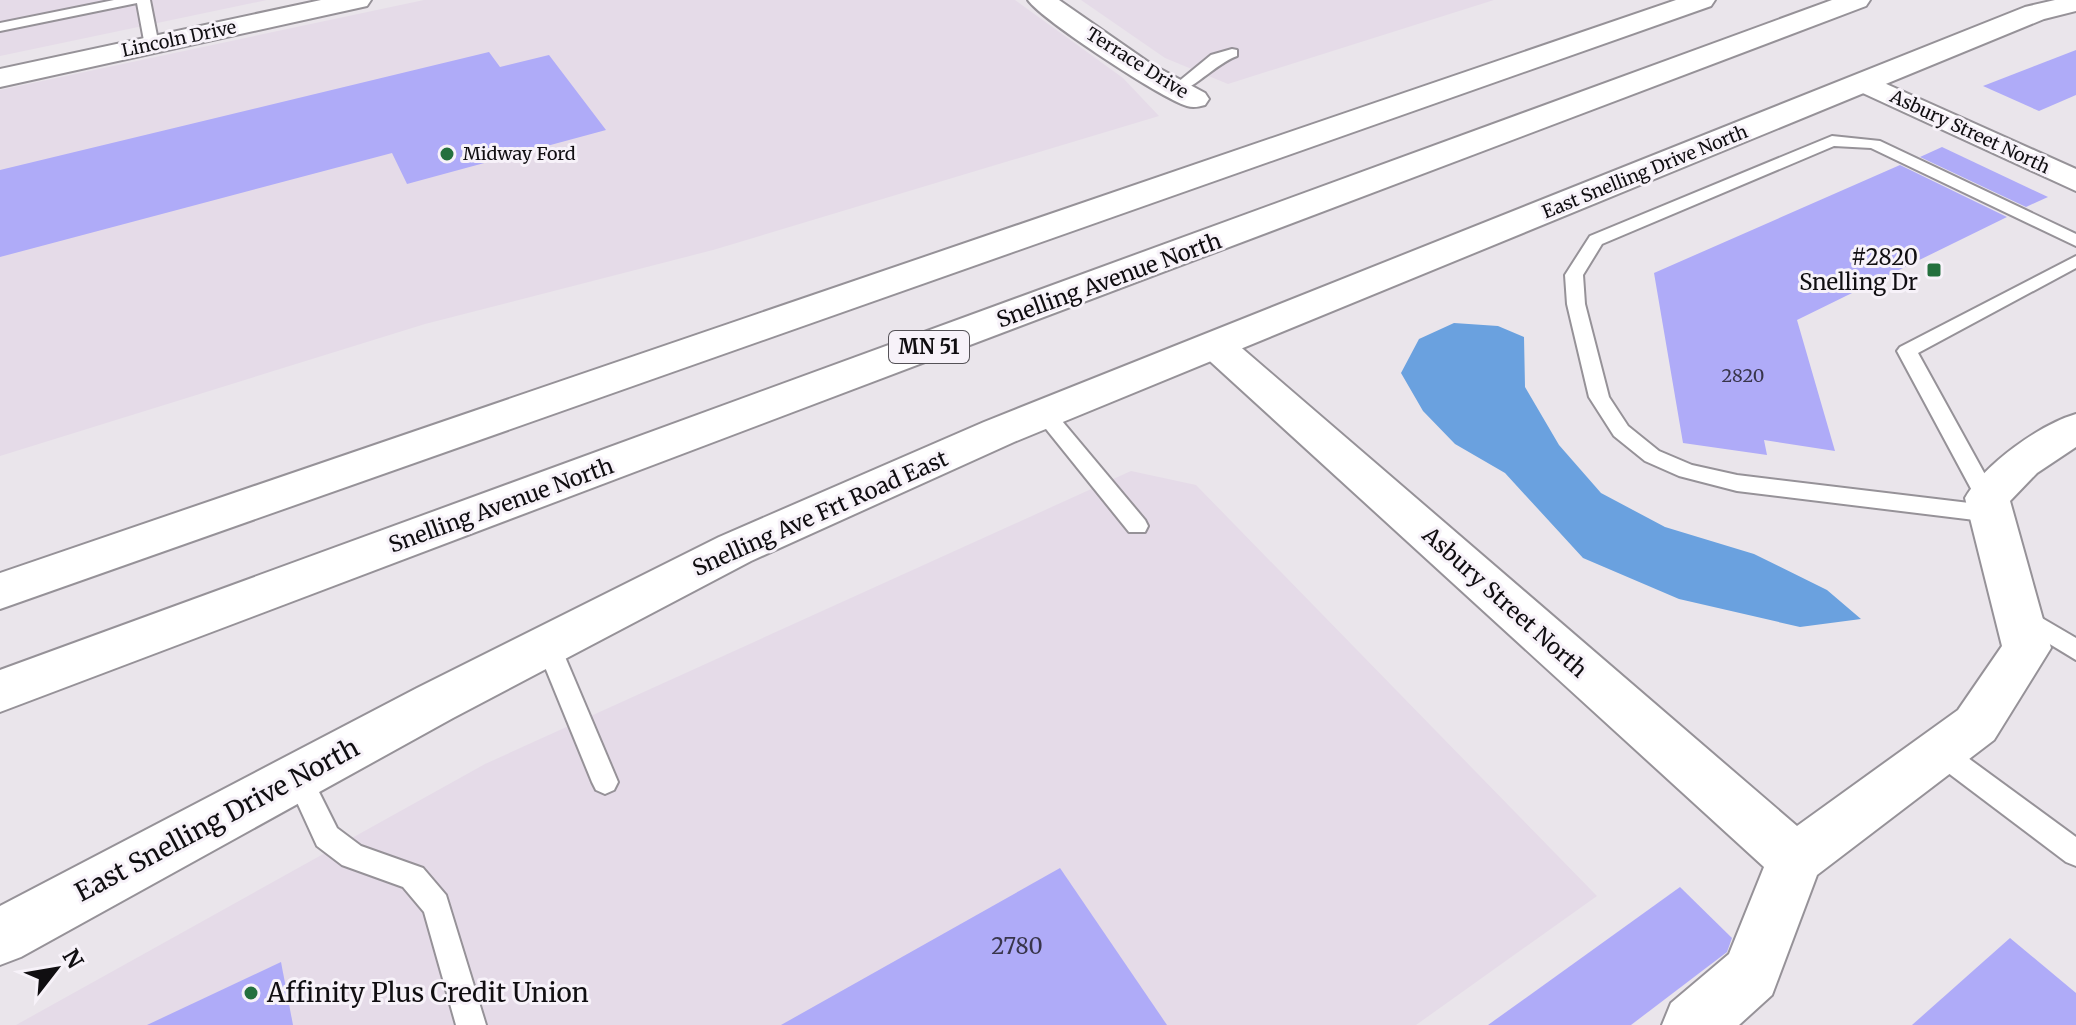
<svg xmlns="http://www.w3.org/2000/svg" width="2076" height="1025" font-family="Merriweather,serif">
<rect width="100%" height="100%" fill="#eae5eb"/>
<!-- built -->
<g fill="#e5dbe8">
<path d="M0,0H267L0,56Z"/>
<path d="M424,0H1015L1123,78L1159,116L713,250L425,324L0,456V90Z"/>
<path d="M1081,0H1494L1228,84L1165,58Z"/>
<path d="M1131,471L1196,485L1597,896L1416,1025H16L485,764Z"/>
</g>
<!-- water -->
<path fill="#6aa1df" d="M1454,323L1498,326L1524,337L1525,387L1559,445L1601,493L1665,527L1754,554L1827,590L1861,619L1800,627L1679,599L1583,558L1505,473L1455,444L1423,411L1401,373L1419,339Z"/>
<!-- building -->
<g fill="#afabf8">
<path d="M2076,50V95L2039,111L1983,86Z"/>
<path d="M489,52L500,67L549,55L606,130L407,184L392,153L0,257V170Z"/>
<path d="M1942,147L2048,197L2026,207L1920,157Z"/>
<path d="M1900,165L2007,217L1797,320L1835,451L1764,440L1767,455L1683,443L1654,273Z"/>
<path d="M1060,868L1167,1025H781Z"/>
<path d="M1680,887L1732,938L1727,952L1631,1025H1488Z"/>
<path d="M2010,938L2076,993V1025H1912Z"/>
<path d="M281,962L293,1025H147Z"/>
</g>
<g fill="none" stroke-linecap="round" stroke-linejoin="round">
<!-- lane casing -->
<g stroke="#969298" stroke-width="4">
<g id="lane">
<path d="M114,0H150L159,46L157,49L145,46L137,3L0,31V23Z"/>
<path d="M1232,49L1237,50V56C1216,63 1188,95 1172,93V87L1211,55Z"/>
<path d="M1832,136L1880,141L2076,234V246L1871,148L1834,146L1602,244L1583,275L1585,304L1609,397L1628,426L1659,451L1692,465L1737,475L1986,505L1979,503L1976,498L1897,351L1900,347L2076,256V268L1918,353L1998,498L1995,503L1987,506L1999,508L2002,514L1999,520L1991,522L1737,491L1679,476L1645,461L1614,436L1589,397L1567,304L1565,275L1590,236Z"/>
<path d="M1045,407L1052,409L1145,520L1148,526L1145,532H1129L1038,419L1035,414Z"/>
<path d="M2023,607L2076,638V660L2015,623L2011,616L2015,609Z"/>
<path d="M548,635L557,638L560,645L618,782L614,790L605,794L596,790L592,782L536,645L539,638Z"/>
<path d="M1940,741L1949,744L2076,837V866L2066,862L1931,760L1927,752L1931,744Z"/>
<path d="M298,765L307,768L337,828L361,846L423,868L446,895L486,1025H456L424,912L403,887L342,865L317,846L285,776L289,768Z"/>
</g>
</g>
<!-- street casing -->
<g stroke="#969298" stroke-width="4">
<g id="street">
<path d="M1028,0H1059L1151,64L1205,93L1209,99L1205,105C1198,107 1193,108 1187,106C1161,98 1042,20 1028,0Z"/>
<path d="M1864,74L2076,169V191L1854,89L1849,83L1854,77Z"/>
<path d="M1215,333L1229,337L1797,826L1958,710L2002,646L1965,498C1985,464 2039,425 2076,414V447L2037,473L2010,501L2051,648L1994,740L1817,875L1772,995L1739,1025H1662L1671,1003L1729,954L1764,867L1201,353L1196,345L1201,337Z"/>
</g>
</g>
<!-- secondary casing -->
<g stroke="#969298" stroke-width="4">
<g id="secondary">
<path d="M321,0H371L367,6L358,8L0,87V69Z"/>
<path d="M2055,0H2076V11L2044,19L1014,442L751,561L453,718L21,957L0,965V906L417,688L719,537L984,422L2025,7Z"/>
</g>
</g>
<!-- highway casing -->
<g stroke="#969298" stroke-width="4">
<g id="highway">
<path d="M1676,0H1715L1711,6L0,609V573Z"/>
<path d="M1832,0H1870L1866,6L0,712V670Z"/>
</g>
</g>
<!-- lane -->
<use href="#lane" fill="#fff" fill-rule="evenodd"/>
<!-- street -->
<use href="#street" fill="#fff" fill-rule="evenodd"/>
<!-- secondary -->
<use href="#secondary" fill="#fff" fill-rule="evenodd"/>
<!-- highway -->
<use href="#highway" fill="#fff" fill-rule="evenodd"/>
</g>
<!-- markers -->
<g fill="#24703e" stroke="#f7f2f9" stroke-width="3">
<circle cx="447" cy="154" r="8"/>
<rect x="1926" y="262" width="16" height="16" rx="4"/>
<circle cx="251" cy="993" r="8"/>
</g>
<g text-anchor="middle" stroke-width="6" stroke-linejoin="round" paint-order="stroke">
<!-- far-street labels -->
<g font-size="18" fill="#100e11" stroke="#f7f2f9">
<text transform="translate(179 39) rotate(-12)" y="6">Lincoln Drive</text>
<text transform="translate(1137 63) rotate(32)" y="6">Terrace Drive</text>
<text transform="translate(1970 132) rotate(25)" y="6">Asbury Street North</text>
<text transform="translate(1645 172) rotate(-22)" y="6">East Snelling Drive North</text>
</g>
<!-- far-poi labels -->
<g font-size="18" fill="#100e11" stroke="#f7f2f9" text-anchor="start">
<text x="463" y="160">Midway Ford</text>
</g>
<!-- number labels -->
<g font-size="18" fill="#38354b">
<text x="1743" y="382">2820</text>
</g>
<!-- shield labels -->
<rect fill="#f7f2f9" stroke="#555257" stroke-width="2" x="889" y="331" width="80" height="32" rx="6"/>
<g font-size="20" font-weight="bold" fill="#100e11">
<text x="929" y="354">MN 51</text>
</g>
<!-- poi labels -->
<g font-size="22" fill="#100e11" stroke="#f7f2f9" text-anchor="end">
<text x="1918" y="265">#2820<tspan x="1918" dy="25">Snelling Dr</tspan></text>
</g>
<!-- street labels -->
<g font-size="22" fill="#100e11" stroke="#f7f2f9">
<text transform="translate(1109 280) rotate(-20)" y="8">Snelling Avenue North</text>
<text transform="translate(501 505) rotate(-20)" y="8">Snelling Avenue North</text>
<text transform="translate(820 513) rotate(-24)" y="8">Snelling Ave Frt Road East</text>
<text transform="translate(1505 602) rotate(42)" y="8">Asbury Street North</text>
</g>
<!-- near-number labels -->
<g font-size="22" fill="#38354b">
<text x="1017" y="954">2780</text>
</g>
<!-- near-street labels -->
<g font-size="26" fill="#100e11" stroke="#f7f2f9">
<text transform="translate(217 820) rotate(-28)" y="9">East Snelling Drive North</text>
</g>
<!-- near-poi labels -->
<g font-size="26" fill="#100e11" stroke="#f7f2f9" text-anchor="start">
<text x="267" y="1002">Affinity Plus Credit Union</text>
</g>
</g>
<!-- north arrow -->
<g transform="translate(56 969) rotate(59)" stroke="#f7f2f9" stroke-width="6" paint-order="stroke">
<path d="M0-6L14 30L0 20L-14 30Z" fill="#100e11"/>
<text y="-12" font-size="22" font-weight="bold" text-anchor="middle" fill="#100e11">N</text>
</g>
</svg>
